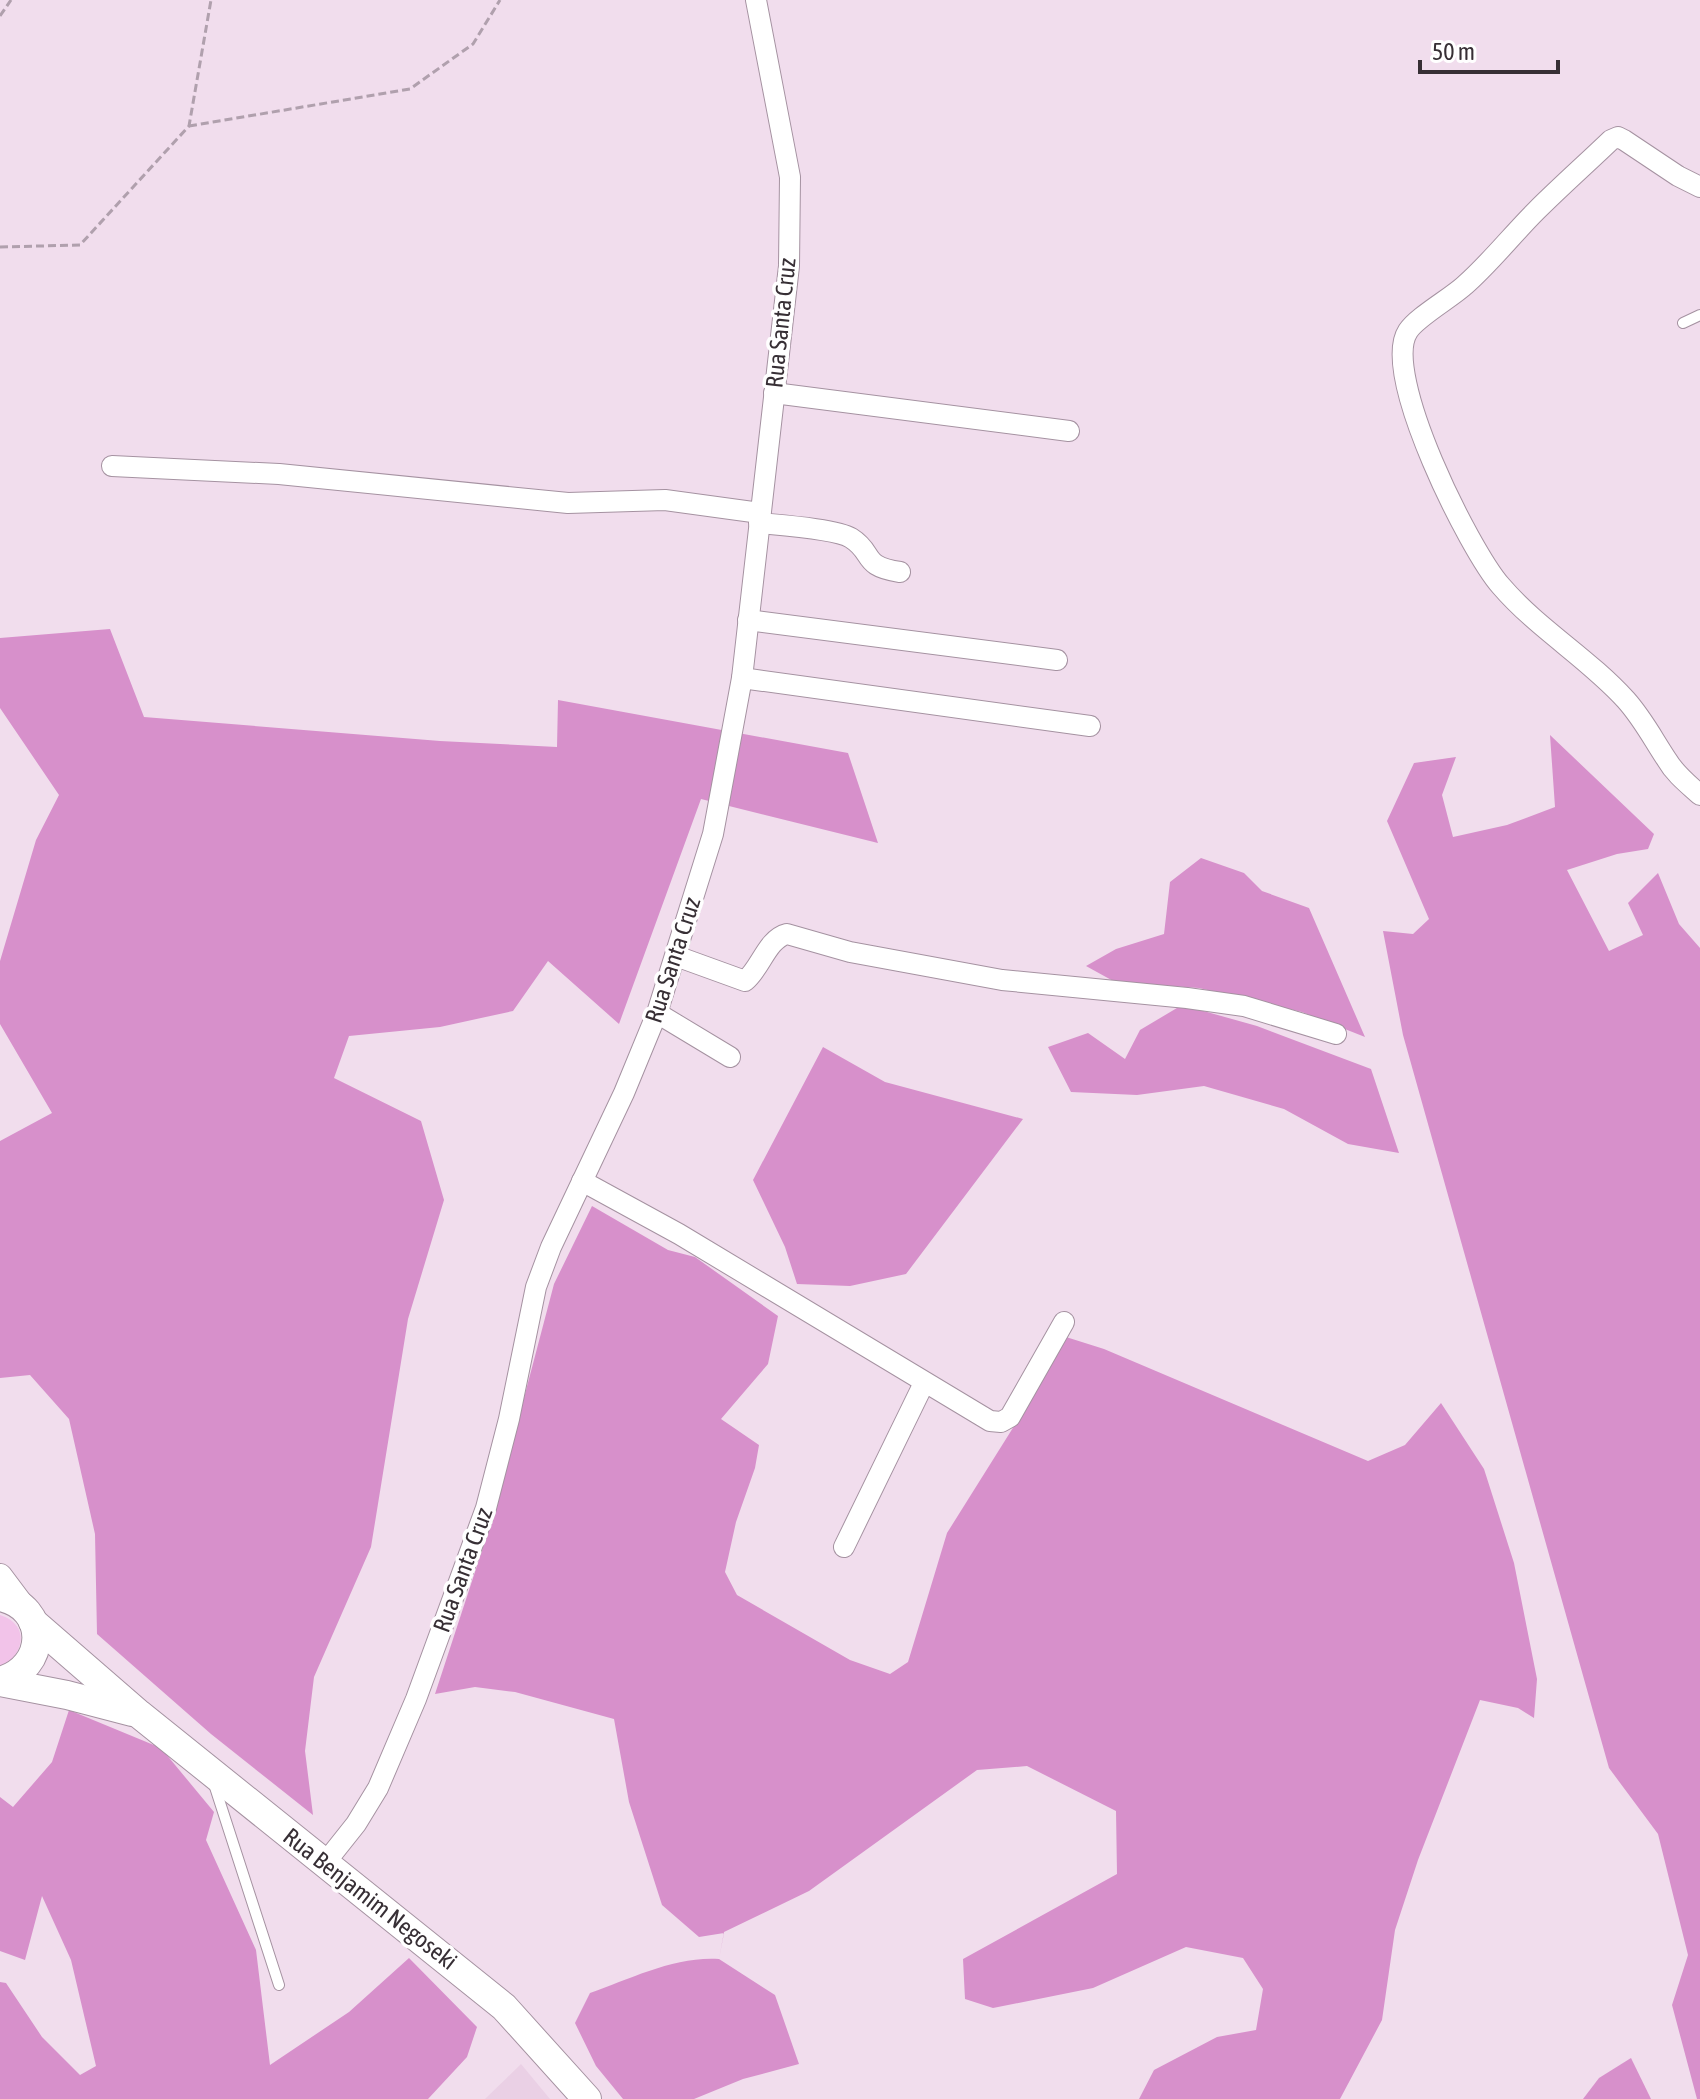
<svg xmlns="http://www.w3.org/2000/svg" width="1700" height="2099" font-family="'Asap Condensed',sans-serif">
<rect width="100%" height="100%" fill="#f1dded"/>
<!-- built -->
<path fill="#ead0e5" d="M521,2064L550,2099H485Z"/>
<!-- green -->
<path fill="#f2c3e9" d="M0,1615C31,1625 24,1655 0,1668Z"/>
<!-- forest -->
<g fill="#d790cb">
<path d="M110,629L144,717L440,741L557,747L558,700L848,753L878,843L701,799L619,1024L548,961L513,1011L440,1027L349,1036L334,1078L421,1121L444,1200L408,1319L371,1547L314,1677L305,1751L313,1815L211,1734L97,1634L95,1534L69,1419L30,1375L0,1378V1141L52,1113L0,1024V961L36,840L59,795L0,708V638Z"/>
<path d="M1550,735L1654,834L1648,849L1617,854L1567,870L1609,951L1643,935L1628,903L1658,873L1679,924L1700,948V2099H1697L1672,2005L1688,1955L1658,1834L1609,1768L1403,1035L1383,931L1413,934L1429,919L1387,821L1414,763L1456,757L1442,795L1453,837L1507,825L1555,807Z"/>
<path d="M1201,858L1244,873L1262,891L1309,908L1365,1037L1302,1012L1199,988L1115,982L1086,966L1116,949L1164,934L1170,882Z"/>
<path d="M1182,1005L1257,1026L1371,1069L1399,1153L1348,1144L1284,1109L1204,1086L1137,1095L1071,1092L1048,1047L1088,1033L1125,1059L1140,1030Z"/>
<path d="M823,1047L885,1082L1023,1119L906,1274L850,1286L797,1284L785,1247L753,1180Z"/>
<path d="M592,1206L668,1250L695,1257L778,1316L768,1364L721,1419L759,1445L755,1468L736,1522L725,1572L737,1595L850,1660L890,1674L908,1662L947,1533L1016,1423L1066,1337L1104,1349L1368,1461L1405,1445L1441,1403L1484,1469L1514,1563L1537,1679L1534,1718L1518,1708L1480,1700L1418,1860L1395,1930L1382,2020L1340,2099H1139L1154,2070L1217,2037L1256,2030L1263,1989L1243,1958L1186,1947L1093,1988L993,2008L965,1999L963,1959L1117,1874L1116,1811L1027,1766L977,1770L809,1891L724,1932L719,1959L775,1995L799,2064L743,2079L694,2099H623L596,2066L575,2023L590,1993C630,1979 675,1956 719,1959L724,1933L699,1937L662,1905L629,1802L614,1719L515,1692L475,1687L435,1694L491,1523L554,1284Z"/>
<path d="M69,1710L161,1748L214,1812L206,1840L256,1950L270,2065L349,2012L409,1958L477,2027L467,2057L428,2099H0V1982L6,1983L42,2037L80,2075L96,2066L71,1960L42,1896L25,1960L0,1951V1797L13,1807L52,1762Z"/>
<path d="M1631,2058L1651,2099H1583L1599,2078Z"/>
</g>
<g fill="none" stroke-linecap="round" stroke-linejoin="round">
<!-- service casing -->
<g stroke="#a592a1" stroke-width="12">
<g id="service">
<path d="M1683,323L1700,315"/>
<path d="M213,1781L279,1985"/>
</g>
</g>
<!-- minor casing -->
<g stroke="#a592a1" stroke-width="22">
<g id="minor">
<path d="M1700,187L1678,176L1624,140L1618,137L1611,140C1586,164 1560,187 1536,211C1512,235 1490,263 1465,285C1451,298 1417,317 1408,331C1380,373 1470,551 1501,586C1538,629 1588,658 1626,700C1643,719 1653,739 1667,760C1675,774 1688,784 1700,795"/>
<path d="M774,393L1069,431"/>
<path d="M112,466L279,474L568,503L665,500L760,513"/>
<path d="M759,523C778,525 837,529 851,538C875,553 860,566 900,572"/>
<path d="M748,620L1057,660"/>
<path d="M742,678L1090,726"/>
<path d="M676,956L745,981C761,968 767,939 787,934L850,952L1002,980L1187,998L1244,1006L1336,1034"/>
<path d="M657,1013L730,1057"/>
<path d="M582,1181L679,1234L990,1421L1001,1422L1010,1417L1064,1322"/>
<path d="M844,1547L924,1383"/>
<path d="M325,1863L356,1824L378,1788L416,1699L486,1508L509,1419L536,1287L551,1247L624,1093L657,1013L713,834L742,678L789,266L790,177L756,0"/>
</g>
</g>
<!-- tertiary casing -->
<g stroke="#a592a1" stroke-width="26">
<path id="tertiary" d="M0,1576L24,1608"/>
</g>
<!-- secondary casing -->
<g stroke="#a592a1" stroke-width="30">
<g id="secondary">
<path d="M0,1597C49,1607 48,1668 0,1681"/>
<path d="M33,1622L139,1714L504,2007L587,2099"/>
<path d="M0,1682L67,1695L132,1712"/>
</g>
</g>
<!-- path -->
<g stroke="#b0a0ad" stroke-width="3" stroke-dasharray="8 4" stroke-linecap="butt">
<path d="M0,16L11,0"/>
<path d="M189,126L410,89L473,44L500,0"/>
<path d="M0,247L80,245L189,126L211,0"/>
</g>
<!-- service -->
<use href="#service" stroke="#fff" stroke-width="10"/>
<!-- minor -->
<use href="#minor" stroke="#fff" stroke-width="20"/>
<!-- tertiary -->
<use href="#tertiary" stroke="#fff" stroke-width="24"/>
<!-- secondary -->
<use href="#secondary" stroke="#fff" stroke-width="28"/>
</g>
<g text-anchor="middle" stroke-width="7" stroke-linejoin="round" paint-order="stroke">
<!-- street labels -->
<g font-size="24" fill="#372f35" stroke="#fff">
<text transform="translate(781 323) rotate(-84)" y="8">Rua Santa Cruz</text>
<text transform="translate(673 960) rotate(-72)" y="8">Rua Santa Cruz</text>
<text transform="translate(463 1570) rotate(-70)" y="8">Rua Santa Cruz</text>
<text transform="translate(370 1899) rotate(38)" y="8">Rua Benjamim Negoseki</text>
</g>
</g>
<!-- scale -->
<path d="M1420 60v12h138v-12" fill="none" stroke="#372f35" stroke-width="4"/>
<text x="1432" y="60" font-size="24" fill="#372f35" stroke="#ffffff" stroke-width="6" paint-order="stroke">50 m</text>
</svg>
